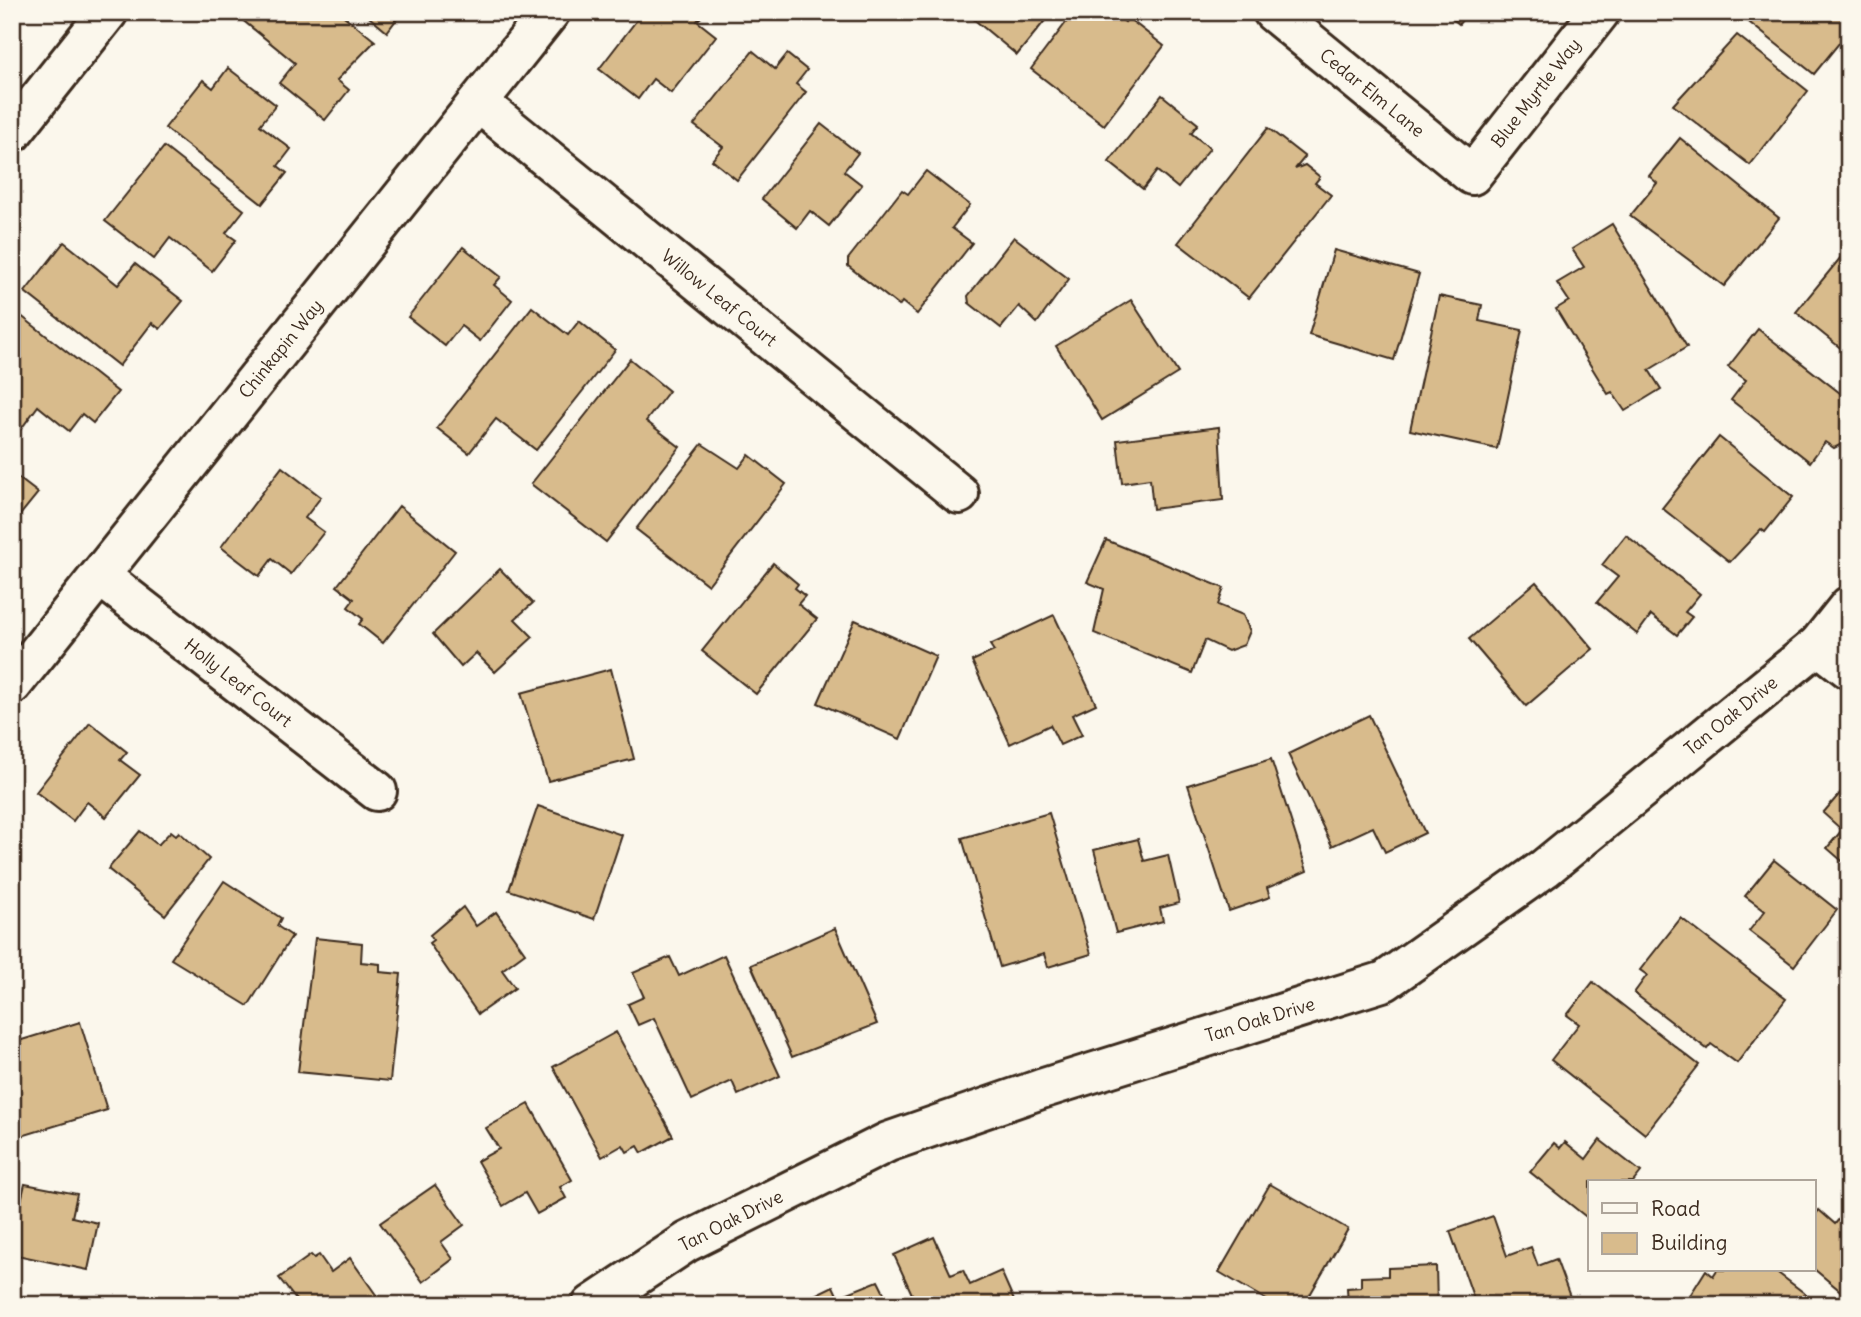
<svg xmlns="http://www.w3.org/2000/svg" width="1861" height="1317" font-family="Delius,sans-serif">
<rect width="100%" height="100%" fill="#fbf7ec"/>
<filter id="ink" filterUnits="userSpaceOnUse"><feTurbulence type="fractalNoise" baseFrequency=".0143" numOctaves="2"/><feDisplacementMap in="SourceGraphic" scale="14" xChannelSelector="R" yChannelSelector="G"/><feConvolveMatrix kernelMatrix="1 2 1 2 8 2 1 2 1" color-interpolation-filters="sRGB"/></filter>
<g filter="url(#ink)">
<!-- building -->
<g fill="#d8bb8c" stroke="#3b2a1e" stroke-width="2">
<path d="M245,12H339L375,41L337,80L349,90L325,120L279,83L295,63L240,18Z"/>
<path d="M363,12H402L387,32Z"/>
<path d="M643,12H695L701,17L697,21L716,36L671,93L653,79L638,99L599,69Z"/>
<path d="M965,12H1052L1017,55Z"/>
<path d="M1074,12H1111L1125,22L1128,18L1164,46L1104,125L1031,69Z"/>
<path d="M1444,12H1468L1459,24Z"/>
<path d="M1751,12H1849V31L1814,74L1745,19Z"/>
<path d="M1737,35L1808,91L1750,165L1673,105Z"/>
<path d="M753,51L775,69L787,54L807,70L796,84L806,92L737,180L712,160L723,147L694,125Z"/>
<path d="M228,68L276,105L260,125L291,149L278,166L287,173L262,204L165,128L203,80L213,88Z"/>
<path d="M1162,95L1198,124L1191,133L1210,148L1178,188L1157,171L1143,189L1109,162Z"/>
<path d="M821,124L858,153L844,171L862,185L829,226L810,211L797,228L762,199Z"/>
<path d="M1268,128L1305,157L1295,169L1305,165L1320,177L1315,183L1331,195L1249,298L1178,243Z"/>
<path d="M1680,138L1779,218L1724,286L1630,216L1657,183L1649,176Z"/>
<path d="M164,147L244,210L226,233L236,240L212,271L170,238L154,259L105,221Z"/>
<path d="M926,171L970,205L952,228L972,243L917,314L902,302L899,306L848,266V259L902,190L908,194Z"/>
<path d="M1612,224L1687,347L1649,370L1661,389L1625,411L1612,392L1608,394L1556,309L1569,301L1557,283L1584,267L1572,249Z"/>
<path d="M1014,237L1069,279L1037,323L1019,306L1001,328L969,303L968,296Z"/>
<path d="M64,242L118,285L135,264L183,301L160,329L152,323L119,366L25,292Z"/>
<path d="M463,247L501,277L494,285L512,300L480,341L461,326L445,346L408,317Z"/>
<path d="M1334,250L1419,274L1394,360L1309,335Z"/>
<path d="M1841,257L1849,264V355L1796,312Z"/>
<path d="M1439,296L1482,305L1479,321L1522,330L1497,449L1410,430Z"/>
<path d="M1131,300L1178,373L1102,420L1056,346Z"/>
<path d="M532,307L568,335L579,321L615,350L536,450L496,419L469,453L437,428Z"/>
<path d="M20,315L118,392L93,423L82,414L69,431L38,406L21,429L12,422V325Z"/>
<path d="M1758,329L1849,400V435L1842,444L1834,448L1825,442L1810,462L1731,400L1746,380L1728,367Z"/>
<path d="M630,359L669,391L646,421L680,447L606,542L531,484Z"/>
<path d="M1219,427L1223,500L1153,509L1150,479L1122,483L1117,440Z"/>
<path d="M1719,437L1793,497L1765,532L1761,529L1730,562L1662,508Z"/>
<path d="M702,444L739,468L749,455L786,484L708,585L636,529Z"/>
<path d="M282,467L321,497L305,518L324,532L291,574L272,559L259,576L221,547Z"/>
<path d="M12,473L38,493L12,525Z"/>
<path d="M399,506L455,551L383,643L359,624L363,619L348,607L354,599L337,586Z"/>
<path d="M1626,535L1700,594L1685,612L1692,617L1677,635L1651,615L1637,634L1597,602L1618,577L1602,565Z"/>
<path d="M1106,540L1224,588L1218,605L1243,615L1250,631L1244,645L1228,651L1205,640L1192,673L1094,633L1104,589L1087,582Z"/>
<path d="M773,563L798,584L795,588L805,596L798,604L817,619L756,694L702,651Z"/>
<path d="M500,569L533,603L515,619L533,637L495,672L476,653L461,667L433,634Z"/>
<path d="M1536,582L1593,649L1526,706L1469,639Z"/>
<path d="M1054,615L1096,704L1072,715L1082,735L1060,745L1050,725L1010,744L972,661L994,651L990,645Z"/>
<path d="M855,620L936,656L900,739L818,703Z"/>
<path d="M611,669L634,759L548,781L521,693Z"/>
<path d="M1369,715L1425,833L1385,852L1373,827L1332,846L1288,754Z"/>
<path d="M90,723L127,752L120,760L140,775L106,817L87,802L73,821L36,792Z"/>
<path d="M1271,759L1307,871L1267,888L1270,897L1229,911L1188,785Z"/>
<path d="M1849,783V867L1827,848L1842,830L1823,813Z"/>
<path d="M538,806L622,835L594,919L509,890Z"/>
<path d="M1049,813L1091,954L1048,967L1044,954L1000,967L962,838Z"/>
<path d="M140,831L158,845L171,831L176,835L179,832L209,859L165,915L108,869Z"/>
<path d="M1138,839L1144,861L1168,855L1179,903L1160,908L1163,921L1116,933L1094,850Z"/>
<path d="M1774,860L1837,910L1794,966L1749,931L1765,911L1745,896Z"/>
<path d="M224,881L281,918L277,926L292,936L248,1006L171,959Z"/>
<path d="M463,907L476,926L496,912L525,953L502,970L515,988L478,1014L429,943L433,940L430,935Z"/>
<path d="M1681,918L1786,999L1737,1063L1711,1044L1707,1049L1634,993L1647,975L1640,970Z"/>
<path d="M835,928L877,1024L792,1057L751,965Z"/>
<path d="M315,938L362,943L361,962L380,964V972L401,974L390,1081L298,1072Z"/>
<path d="M724,955L780,1076L738,1095L732,1081L692,1100L654,1018L638,1025L628,1004L644,997L633,973L670,957L679,976Z"/>
<path d="M1593,982L1699,1065L1645,1134L1551,1060L1579,1024L1567,1015Z"/>
<path d="M80,1022L107,1110L12,1139V1043Z"/>
<path d="M616,1032L673,1136L642,1153L638,1146L627,1152L623,1145L602,1157L553,1067Z"/>
<path d="M529,1104L572,1180L560,1187L566,1198L537,1214L525,1193L503,1206L477,1161L499,1149L486,1128Z"/>
<path d="M1600,1140L1641,1172L1633,1182H1590V1220L1530,1172L1554,1143L1560,1148L1565,1142L1586,1159Z"/>
<path d="M25,1184L77,1194L72,1217L98,1223L88,1270L12,1254V1203L20,1205Z"/>
<path d="M1270,1184L1348,1229L1304,1305H1275L1219,1272Z"/>
<path d="M435,1185L464,1225L441,1242L453,1259L423,1282L380,1223Z"/>
<path d="M1849,1207V1298L1814,1269V1216L1819,1210L1835,1224Z"/>
<path d="M1493,1216L1507,1256L1531,1247L1538,1266L1556,1259L1573,1305H1476L1450,1231Z"/>
<path d="M934,1237L951,1275L963,1270L970,1285L1001,1271L1016,1305H917L894,1255Z"/>
<path d="M311,1255L314,1258L319,1255L331,1272L350,1258L379,1299L371,1305H300L279,1278Z"/>
<path d="M1436,1266L1437,1305H1348L1347,1288L1361,1287V1277L1388,1276V1268Z"/>
<path d="M1706,1270L1713,1276L1717,1270H1774L1812,1299L1808,1305H1684Z"/>
<path d="M878,1281L890,1305H794L833,1286L838,1297Z"/>
</g>
<g fill="none" stroke-linecap="round" stroke-linejoin="round">
<!-- minor casing -->
<g stroke="#3b2a1e" stroke-width="44">
<g id="minor">
<path d="M1273,12L1472,175L1600,12"/>
<path d="M479,103L959,494"/>
<path d="M12,133L108,12"/>
<path d="M100,576L377,791"/>
<path d="M1818,645L1849,669"/>
<path d="M12,685L550,12"/>
<path d="M592,1305L687,1242L888,1142L1041,1089L1385,981L1545,868L1818,645L1849,606"/>
</g>
</g>
<!-- minor -->
<use href="#minor" stroke="#fbf7ec" stroke-width="38"/>
</g>
</g>
<g text-anchor="middle" stroke-width="5" stroke-linejoin="round" paint-order="stroke">
<!-- street labels -->
<g font-size="18" fill="#3b2a1e" stroke="#fbf7ec">
<text transform="translate(1372 93) rotate(39)" y="6">Cedar Elm Lane</text>
<text transform="translate(1536 93) rotate(-52)" y="6">Blue Myrtle Way</text>
<text transform="translate(719 298) rotate(39)" y="6">Willow Leaf Court</text>
<text transform="translate(281 349) rotate(-51)" y="6">Chinkapin Way</text>
<text transform="translate(238 683) rotate(38)" y="6">Holly Leaf Court</text>
<text transform="translate(1731 716) rotate(-39)" y="6">Tan Oak Drive</text>
<text transform="translate(1260 1020) rotate(-17)" y="6">Tan Oak Drive</text>
<text transform="translate(731 1221) rotate(-27)" y="6">Tan Oak Drive</text>
</g>
</g>
<!-- margin -->
<rect width="1861" height="1317" fill="none" stroke="#fbf7ec" stroke-width="42"/>
<rect x="21" y="21" width="1819" height="1275" fill="none" stroke="#3b2a1e" stroke-width="2.5" filter="url(#ink)"/>
<!-- legend -->
<rect x="1588" y="1180" width="228" height="91" fill="#fbf7ec" stroke="#aea59a" stroke-width="2"/>
<rect x="1602" y="1203" width="35" height="10" fill="#fbf7ec" stroke="#aea59a" stroke-width="2"/>
<text x="1651" y="1216" font-size="21" fill="#3b2a1e">Road</text>
<rect x="1602" y="1233" width="35" height="21" fill="#d8bb8c" stroke="#aea59a" stroke-width="2"/>
<text x="1651" y="1250" font-size="21" fill="#3b2a1e">Building</text>
</svg>
